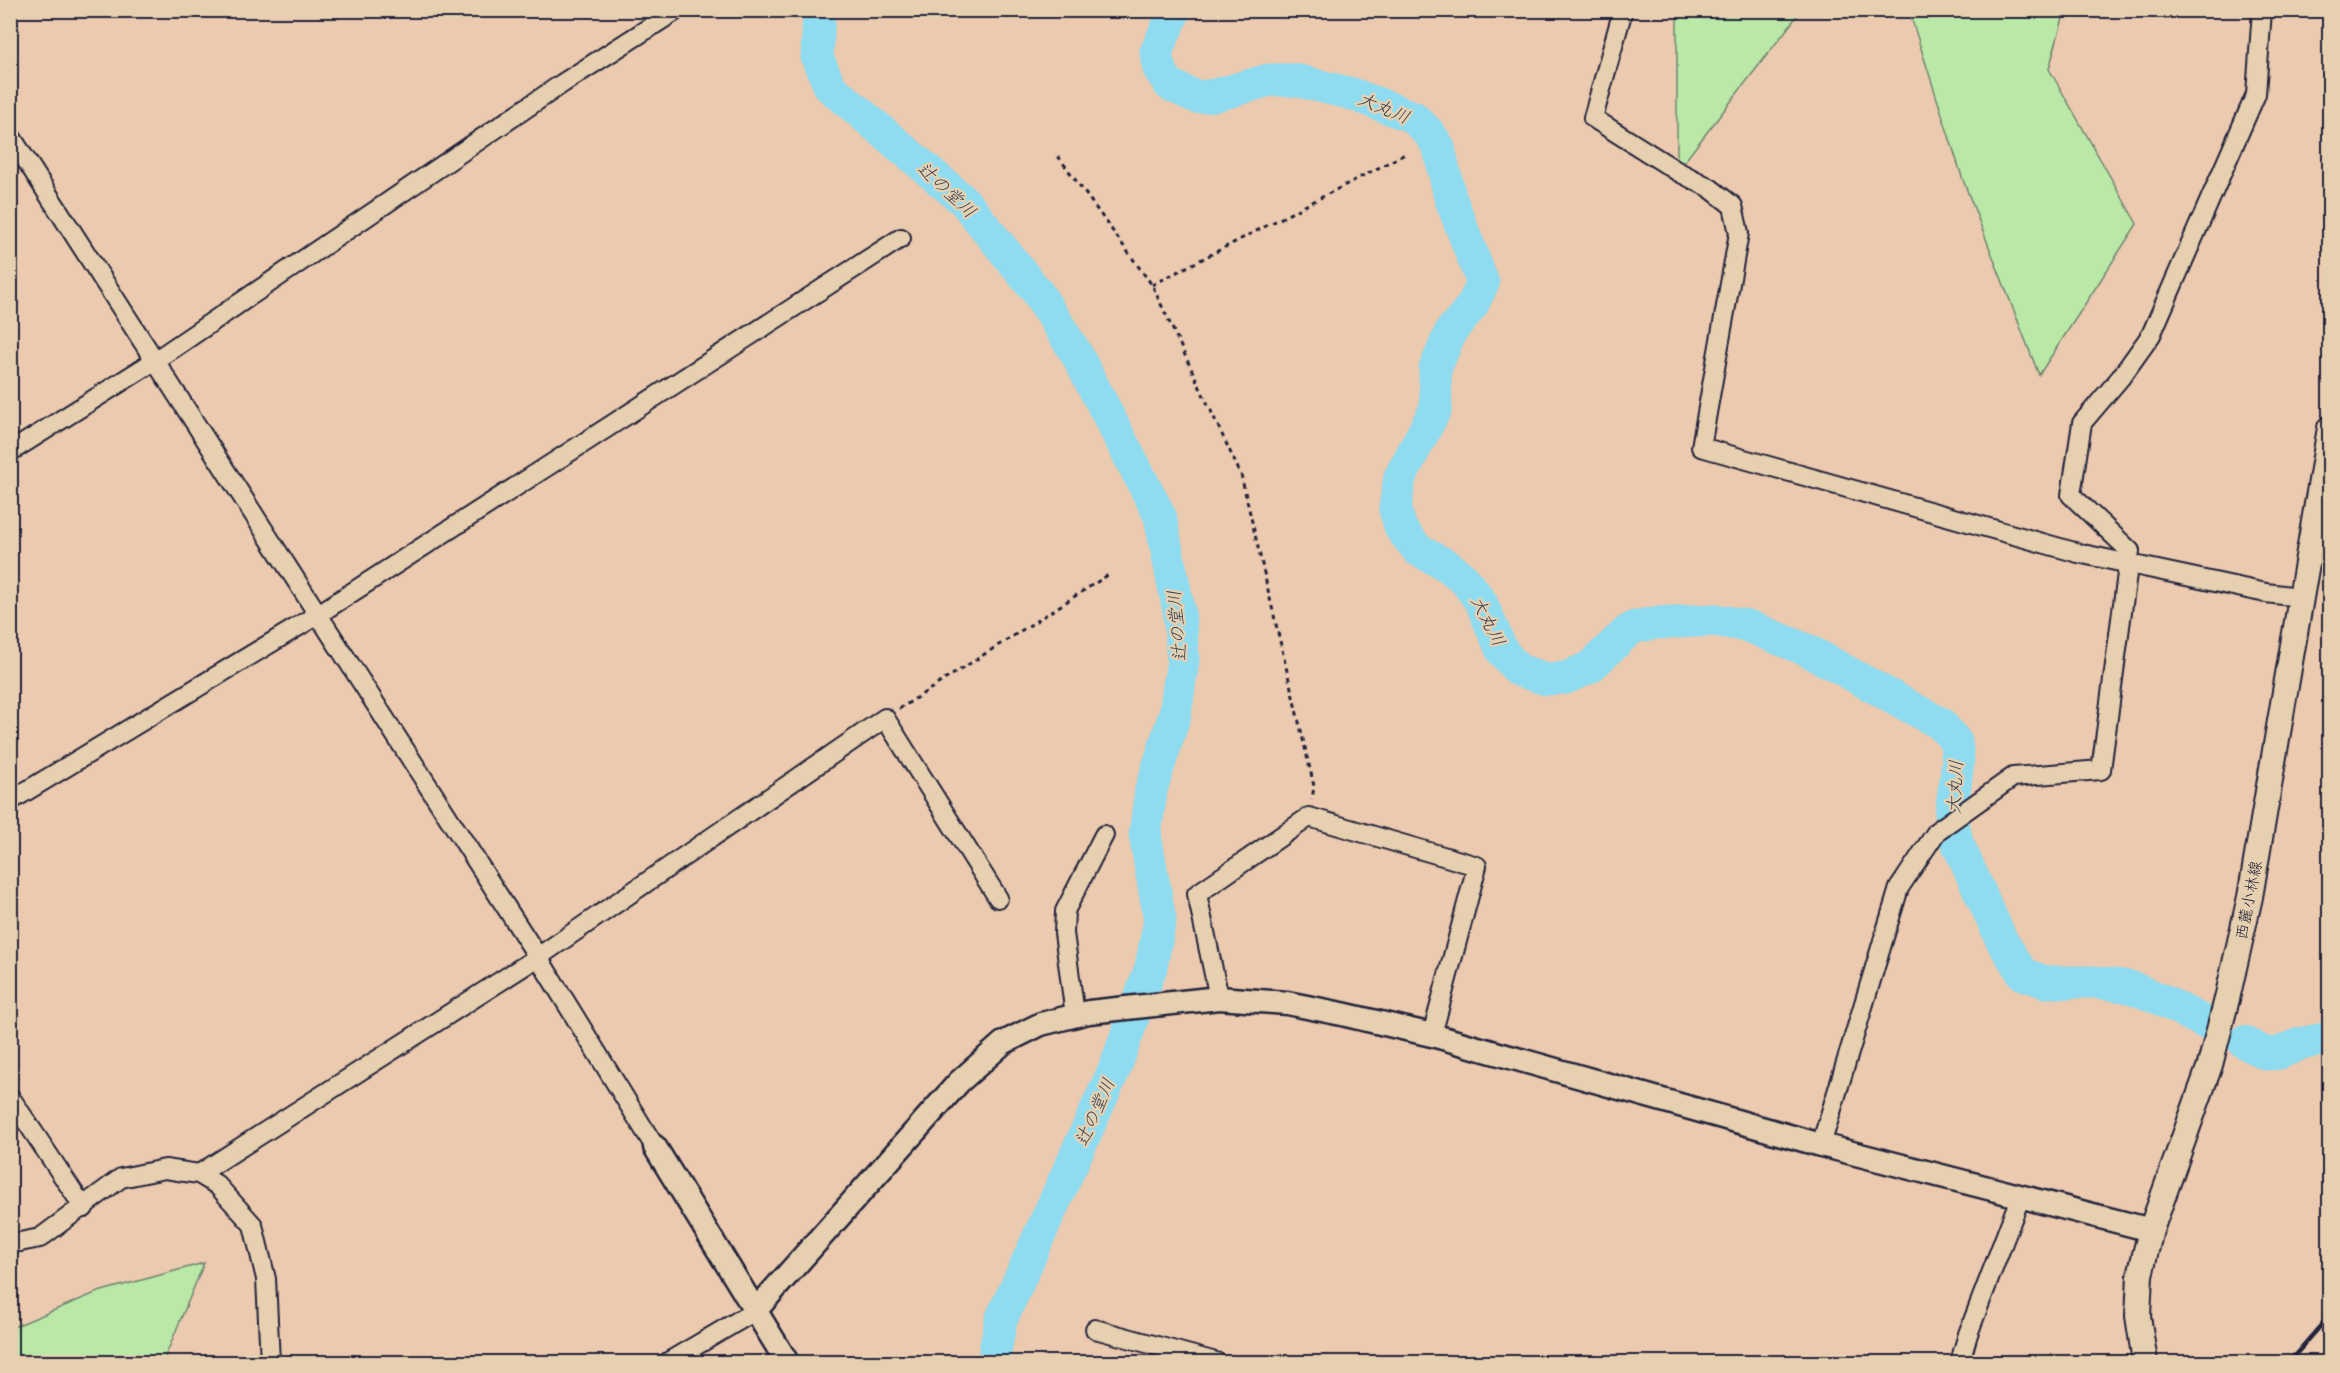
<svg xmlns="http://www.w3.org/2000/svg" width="2340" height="1373" font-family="'Playpen Sans','Klee One',sans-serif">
<rect width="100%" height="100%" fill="#ebcaaf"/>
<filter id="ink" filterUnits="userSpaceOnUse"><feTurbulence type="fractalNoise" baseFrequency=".0167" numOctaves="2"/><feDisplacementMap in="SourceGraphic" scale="12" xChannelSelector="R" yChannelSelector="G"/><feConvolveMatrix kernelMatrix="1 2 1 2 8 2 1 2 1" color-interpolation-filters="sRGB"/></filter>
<g filter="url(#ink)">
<!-- green -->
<g fill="#bae8a6" stroke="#6e8570" stroke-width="1.5">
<path d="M1677,11H1801L1677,171Z"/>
<path d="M1909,11H2065L2049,69L2137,224L2039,375L1963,180Z"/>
<path d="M204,1263L163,1362H11V1328L98,1292Z"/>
</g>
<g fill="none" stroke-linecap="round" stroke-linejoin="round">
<!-- river -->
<g stroke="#8fdbf0" stroke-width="33">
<path d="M819,10L817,57L830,87L964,201L1038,293L1076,353L1160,516L1179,611L1183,660L1175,714L1151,790L1145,835L1160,920L1151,967L1115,1068L1001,1320L993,1362"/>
<path d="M1175,10L1156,52L1159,69L1170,85L1196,97L1216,95L1269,80H1295L1352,94L1413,117L1430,134L1439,148L1450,197L1483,283L1472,306L1451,331L1435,369L1436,408L1400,477L1395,509L1401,529L1418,550L1448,566L1465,580L1481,602L1502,651L1518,670L1546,679L1566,678L1590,667L1628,631L1635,627L1655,623L1715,620L1748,626L1809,651L1941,724L1956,742L1958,762L1951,814L1957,842L2002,941L2023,974L2046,982H2094L2130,987L2160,999L2206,1023"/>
<path d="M2244,1042L2266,1054L2279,1053L2300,1044L2330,1038"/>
</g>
<!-- minor casing -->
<g stroke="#22223b" stroke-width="22">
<g id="minor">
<path d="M1623,10L1593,118L1677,171L1710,188L1733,206L1739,233L1701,447L2078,553L2266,593L2300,597"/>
<path d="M10,135L538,957L655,1147"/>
<path d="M10,452L156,360L563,83L677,10"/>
<path d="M10,801L317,615L901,238"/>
<path d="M1219,998L1197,894L1309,817L1477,866L1432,1035"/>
<path d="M1075,1015L1064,933L1065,911L1104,835"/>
<path d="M10,1097L84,1208"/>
<path d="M1821,1145L1899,888L1937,831L2013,777L2101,770L2130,551L2071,495L2082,423L2121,377L2151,335L2256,94L2262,10"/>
<path d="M199,1174L538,957L885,718L998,898"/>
<path d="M10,1244L40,1238L121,1178L165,1169L199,1174L217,1185L253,1225L266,1279L270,1362"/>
<path d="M1095,1329L1216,1362"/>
<path d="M668,1362L755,1311"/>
<path d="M1960,1362L1968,1334L2020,1198"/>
</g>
</g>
<!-- tertiary casing -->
<g stroke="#22223b" stroke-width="27">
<g id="tertiary">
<path d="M655,1147L787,1362"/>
<path d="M755,1311L959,1082L1003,1043L1041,1024L1089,1012L1219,998L1287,1003L1342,1014L1432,1035L1821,1145L2151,1230"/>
</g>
</g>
<!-- secondary casing -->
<g stroke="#22223b" stroke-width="28">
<path id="secondary" d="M2145,1362L2138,1316L2140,1275L2151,1230L2210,1065L2227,999L2250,897L2330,428"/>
</g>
<!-- path -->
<g stroke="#22223b" stroke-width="3" stroke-dasharray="4.5 4.5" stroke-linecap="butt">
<path d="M1058,156L1152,285L1241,475L1314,786L1312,800"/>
<path d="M1152,285L1407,153"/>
<path d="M899,709L1108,575"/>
</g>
<!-- minor -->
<use href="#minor" stroke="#e6d0af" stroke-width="18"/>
<!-- tertiary -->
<use href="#tertiary" stroke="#e6d0af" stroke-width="22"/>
<!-- secondary -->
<use href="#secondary" stroke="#e6d0af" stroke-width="24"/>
<!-- rail -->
<path stroke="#22223b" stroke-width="4.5" d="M2289,1362L2330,1315"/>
</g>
</g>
<g text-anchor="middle" stroke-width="4.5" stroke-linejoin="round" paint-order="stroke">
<!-- street labels -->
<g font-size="16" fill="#22223b" stroke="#e6d0af">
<text transform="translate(2248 900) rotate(-79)" y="6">西麓小林線</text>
</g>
<!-- water labels -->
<g font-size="18" font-style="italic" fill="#323e56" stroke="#e6d0af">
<text transform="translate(1384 108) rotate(23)" y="6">大丸川</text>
<text transform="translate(947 190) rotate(43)" y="6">辻の堂川</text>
<text transform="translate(1488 621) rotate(63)" y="6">大丸川</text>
<text transform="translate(1177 626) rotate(-95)" y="6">辻の堂川</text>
<text transform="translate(1955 787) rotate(-87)" y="6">大丸川</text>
<text transform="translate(1095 1112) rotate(-66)" y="6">辻の堂川</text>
</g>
</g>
<!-- margin -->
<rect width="2340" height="1373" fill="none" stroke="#e6d0af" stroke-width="36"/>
<rect x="18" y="18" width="2304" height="1337" fill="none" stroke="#22223b" stroke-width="2" filter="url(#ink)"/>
</svg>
